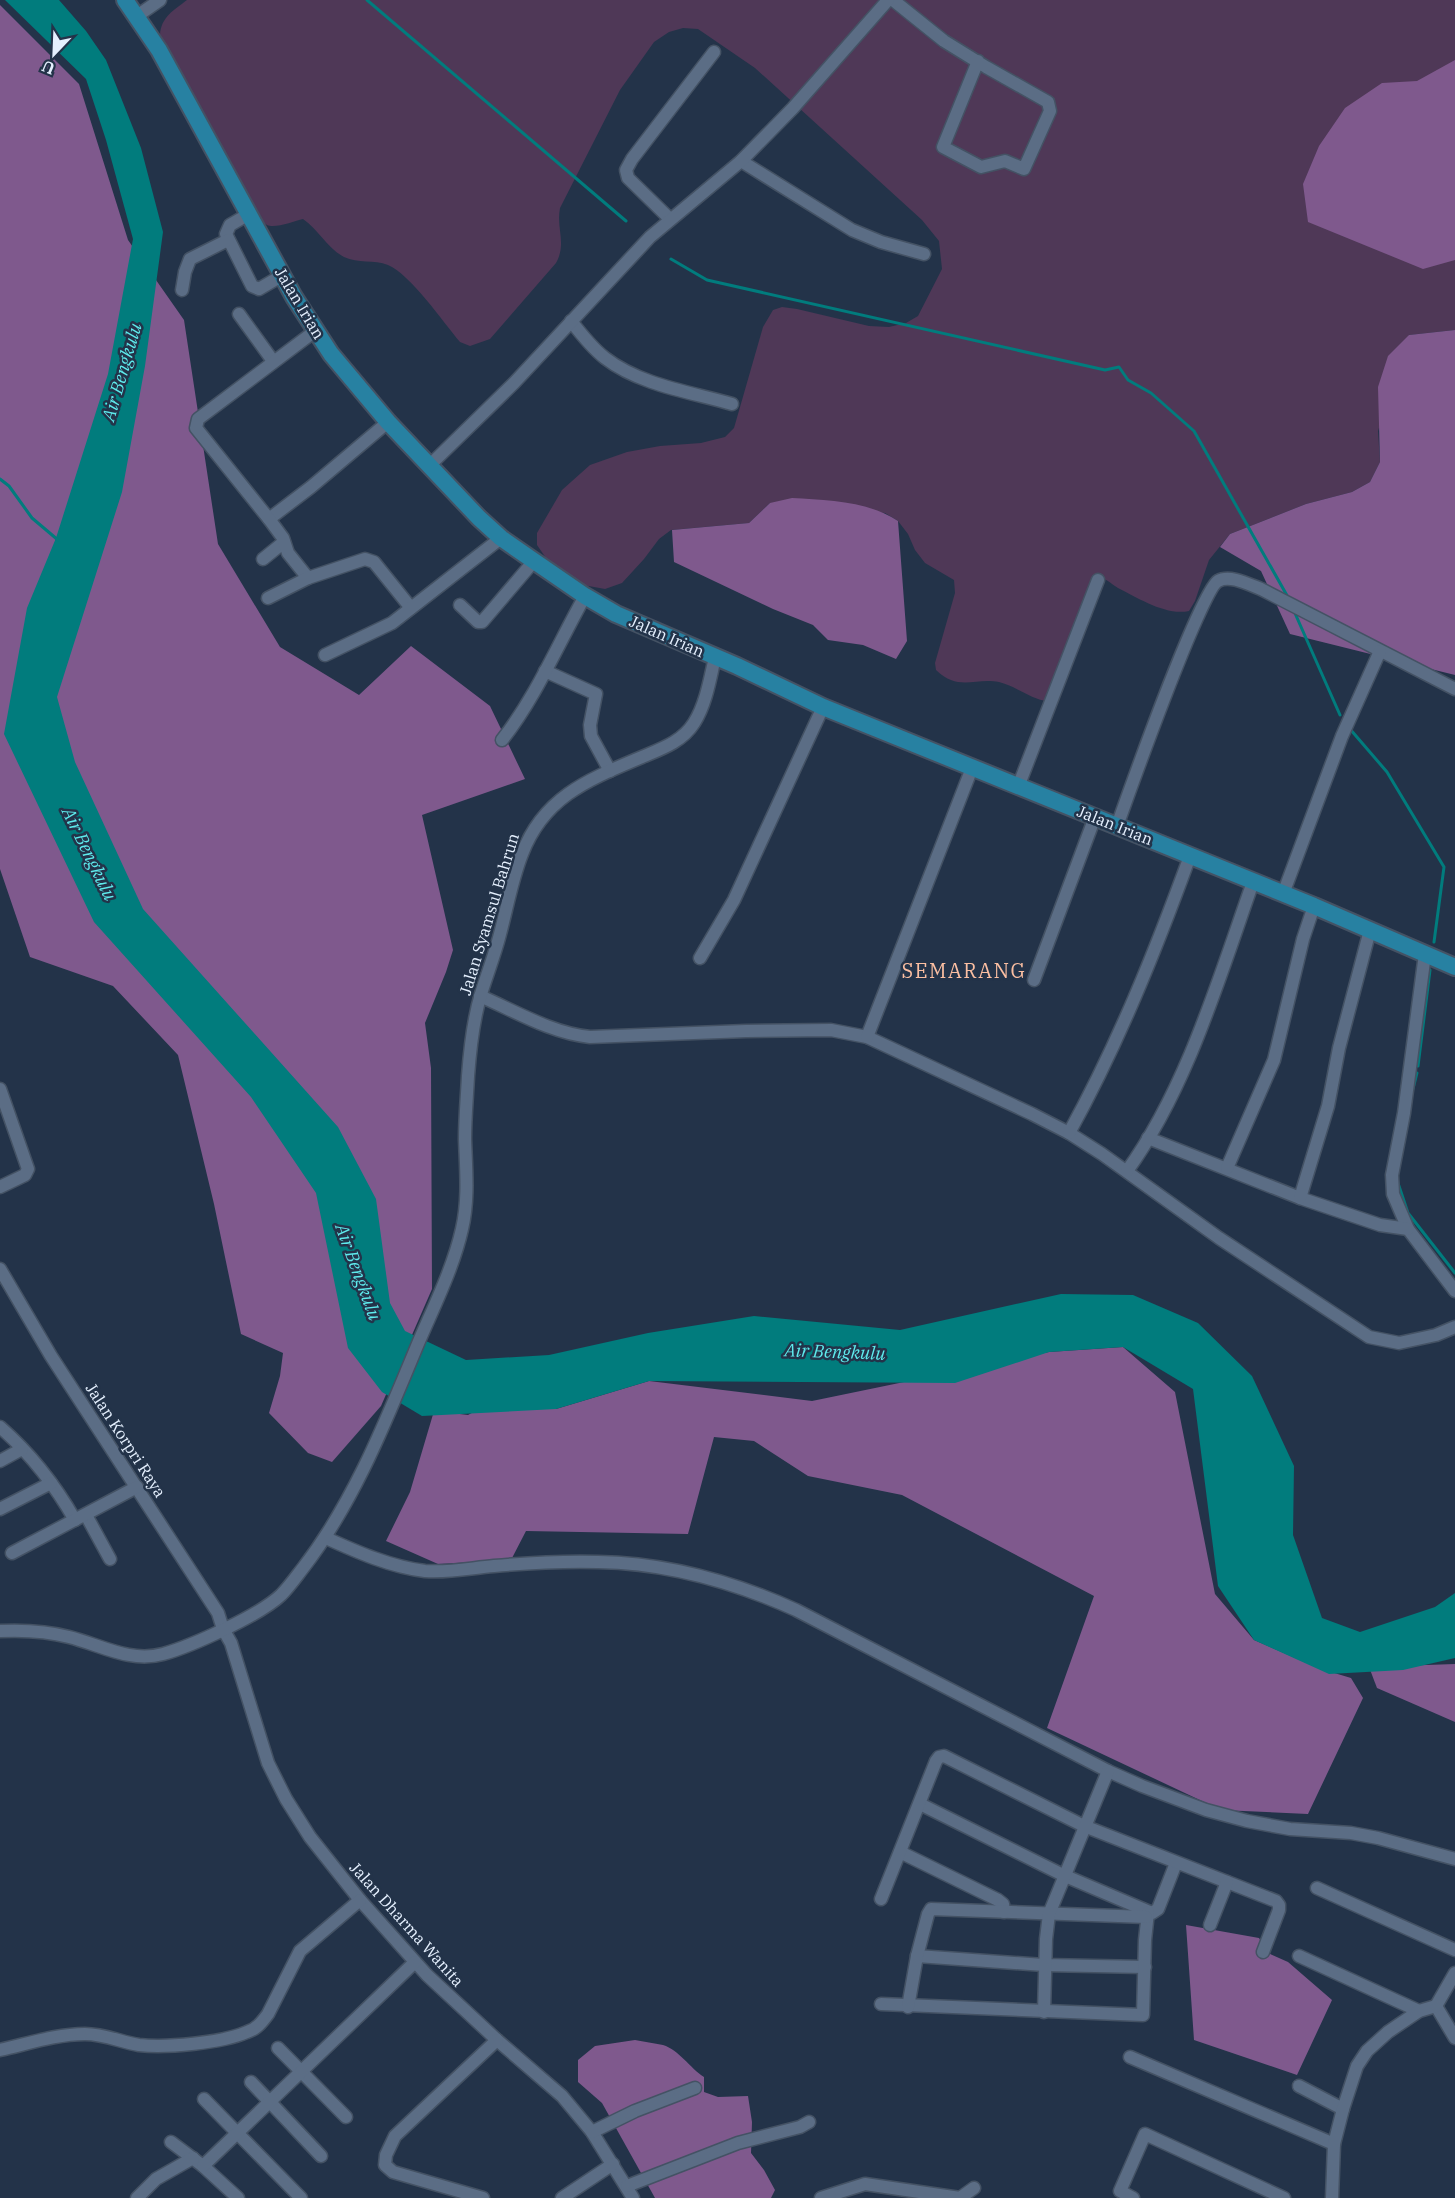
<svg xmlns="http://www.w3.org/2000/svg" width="1455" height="2198" font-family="'IBM Plex Serif',serif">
<rect width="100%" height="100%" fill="#233349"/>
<!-- green -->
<path fill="#4f3857" d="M187,0H1455V330L1409,335L1378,431L1380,462L1370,482L1352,492L1306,504L1230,534L1209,560L1195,601L1189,611C1166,616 1138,598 1118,588C1110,583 1103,575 1093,577L1048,701C1032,700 1016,686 999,682C975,677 959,692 936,670L935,663L955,593L954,580L925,563L915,550L908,534L898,521L885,513L770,503L749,523L671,530L659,539L644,559L622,583L605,589L583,585L546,558L537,545V533L562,490L590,465L627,452L660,446L701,443L725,437L734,428L763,327L773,310L782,307L797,309L869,326L889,327L906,323L918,316L942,269L939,241L922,220L755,68L698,29L683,28L669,32L654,42L620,90L560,208C556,229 567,243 556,263L490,339L470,346L460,342C443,322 411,275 388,265C374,259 358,264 344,257C327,248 319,230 303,219C294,221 275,229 267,225C253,217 230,161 221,145C201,108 181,71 160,35C161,17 174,10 187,0Z"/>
<!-- forest -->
<g fill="#7f598d">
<path d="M0,5L79,84L128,240L184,320L218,544L280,647L359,695L411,646L490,706L525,779L422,815L453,950L446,972L425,1023L431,1068L432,1289L381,1406L332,1462L308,1453L269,1413L280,1376L283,1353L241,1334L214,1204L178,1055L113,986L30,957L0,869Z"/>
<path d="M1455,60V260L1423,269L1308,222L1303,184L1319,146L1345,108L1382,83L1417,81Z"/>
<path d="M1455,330V675L1290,634L1261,571L1220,547L1230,534L1306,504L1352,492L1370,482L1380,462L1378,387L1388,356L1409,335Z"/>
<path d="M792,498C827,500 868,501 898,521L907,641L896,659L863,645L828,640L813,625L773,609L674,562L672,530L749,523L770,503Z"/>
<path d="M1123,1347L1175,1392L1215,1594L1254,1640L1321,1669L1351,1678L1363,1698L1308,1814L1221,1810L1047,1728L1094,1596L902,1495L808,1476L754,1441L714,1437L688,1534L526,1531L511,1560L438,1564L386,1541L410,1492L434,1411L468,1415L505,1395L556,1409L649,1381L812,1401L1049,1352Z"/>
<path d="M1455,1664V1722L1377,1688L1369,1667Z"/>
<path d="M1186,1925L1259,1938L1268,1953L1288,1962L1332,2000L1297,2075L1194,2040Z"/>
<path d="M635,2040C644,2042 654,2043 663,2045C679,2050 690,2068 704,2077V2092L718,2097L748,2096L752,2122L751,2153L764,2170L775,2190L771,2198H655L602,2103L578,2082V2060L595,2046Z"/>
</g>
<!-- water -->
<path fill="#017c7d" d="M5,0H59L86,31L106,60L141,148L163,232L145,366L122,492L57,697L75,762L143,909L338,1127L376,1199L390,1303L405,1331L466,1360L549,1355L648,1333L754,1316L900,1330L1061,1294L1133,1295L1198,1323L1252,1376L1294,1466L1293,1535L1322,1618L1360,1632L1435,1607L1455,1593V1658L1403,1670L1329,1674L1254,1640L1218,1586L1193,1389L1123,1347L1049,1352L955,1383L649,1381L556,1409L422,1416L382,1392L348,1348L316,1193L251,1097L94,922L4,734L27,608L56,538L108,374L133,239L106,140L86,79Z"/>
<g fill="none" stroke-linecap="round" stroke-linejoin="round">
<!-- stream -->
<g stroke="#017c7d" stroke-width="3">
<path d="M367,0L626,221"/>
<path d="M671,259L707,280L1105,370L1119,367L1128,380L1151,393L1194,431L1289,599"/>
<path d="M0,479L9,486L32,518L58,540"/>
<path d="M1294,611L1340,715"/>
<path d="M1350,729L1387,772L1444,867L1434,942"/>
<path d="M1418,1066L1430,970"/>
<path d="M1413,1089L1417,1073"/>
<path d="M1397,1180L1408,1213L1455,1273"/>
</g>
<!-- minor casing -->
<g stroke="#445264" stroke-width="15">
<g id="minor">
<path d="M893,0L944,41L986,67L1048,102L1050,111L1024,169L1005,161L981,167L943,147L978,61"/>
<path d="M137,16L160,0"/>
<path d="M741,161L852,230L881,242L924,254"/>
<path d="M249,214L230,225L226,234L252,286L259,289L283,275"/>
<path d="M669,218L628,178L626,170L632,159L714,52"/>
<path d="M182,290L185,272L190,259L228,240"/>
<path d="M239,314L273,361"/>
<path d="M571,321C581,334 592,348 605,358C640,385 690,392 732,404"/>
<path d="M429,466L514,383L650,237L741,161L793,108L888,0"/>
<path d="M269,519L311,487L388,422"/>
<path d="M263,559L284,542"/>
<path d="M308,578L288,553L283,538L269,519L196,428L198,419L315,331"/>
<path d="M268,598L308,578L365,559L374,562L411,608"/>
<path d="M460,605L478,622H482L534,561"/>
<path d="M325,655L392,623L501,538"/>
<path d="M545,671L596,694L590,725L591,736L610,771"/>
<path d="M502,740C536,697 558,644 585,596"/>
<path d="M1018,787L1098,580"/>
<path d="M1117,826C1128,795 1201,590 1218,581C1230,574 1250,585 1261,589L1455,689"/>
<path d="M1283,894L1342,736L1380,651"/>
<path d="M1425,954L1404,1113L1392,1175L1393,1194L1408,1229L1455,1291"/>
<path d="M700,958L734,900L823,707"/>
<path d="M1034,980L1095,817"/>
<path d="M480,996C515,1011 551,1033 590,1037L746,1031L831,1030L867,1037L1032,1114L1069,1133L1102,1154L1219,1238L1369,1337L1399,1343L1436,1335L1455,1327"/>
<path d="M867,1037L972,768"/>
<path d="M0,1089L28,1169L25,1175L0,1187"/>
<path d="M1069,1133C1118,1044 1155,952 1190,856"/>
<path d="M1148,1138L1300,1198L1380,1225L1408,1229"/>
<path d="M1227,1168L1274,1060L1303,939L1314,906"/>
<path d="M1127,1171C1187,1088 1219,978 1253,882"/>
<path d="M1300,1198L1328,1106L1339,1048L1370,930"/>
<path d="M0,1269L51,1356L218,1613L223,1629L231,1643L268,1763L286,1799L310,1837L360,1900L427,1975L497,2040L562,2096L592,2132L633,2198"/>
<path d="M0,1427C31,1454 55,1485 75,1520"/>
<path d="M0,1461L22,1449"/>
<path d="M0,1509L51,1483"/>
<path d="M86,1515L110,1559"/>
<path d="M326,1538C357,1552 391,1567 425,1571C448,1573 471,1568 494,1566C528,1563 563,1561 598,1562C667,1563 734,1582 796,1610L1108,1771L1142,1786L1206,1810L1247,1821L1290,1829L1351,1833L1378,1838L1455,1859"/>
<path d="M12,1553L137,1487"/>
<path d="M0,1631C23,1630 47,1631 69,1637C101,1645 130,1663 163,1654C192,1646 260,1615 281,1595C289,1587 296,1577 303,1568C354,1502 385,1423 417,1346C433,1308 453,1269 462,1229C469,1199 466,1169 465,1139C465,1118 467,1097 468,1076C470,1049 473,1020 481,994C487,974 495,954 500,934C507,908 512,879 522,854C544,796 590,779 642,757C661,749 682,742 694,723C706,704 710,679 715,657"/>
<path d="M920,1804L1063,1875L1152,1913L1158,1909L1176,1863"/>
<path d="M900,1852L998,1900L1003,1904L1004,1912"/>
<path d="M1317,1888L1455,1950"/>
<path d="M881,1899L936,1761L939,1757L944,1756L1084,1826L1276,1901L1279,1905V1910L1263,1952"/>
<path d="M1210,1925L1227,1882"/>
<path d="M917,1956L1044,1965L1145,1967"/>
<path d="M1299,1956L1419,2011"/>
<path d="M881,2004L1143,2015L1145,1940L1148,1912"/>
<path d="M1436,2006L1455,2038"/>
<path d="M908,2007L917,1956L928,1914L931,1909L1146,1917"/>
<path d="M1044,2012L1046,1939L1049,1914L1108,1771"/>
<path d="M278,2048L346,2117"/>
<path d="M0,2050C27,2044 57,2034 85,2034C104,2034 121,2042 139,2045C166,2048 222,2043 247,2032C257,2029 262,2022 268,2014L300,1951L360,1900"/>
<path d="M1130,2057L1334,2144"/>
<path d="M251,2082L321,2156"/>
<path d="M1299,2086L1343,2109"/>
<path d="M204,2099L301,2198"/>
<path d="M592,2132L635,2111L695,2088"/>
<path d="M171,2142L203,2166L238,2198"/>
<path d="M203,2166L415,1962"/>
<path d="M627,2186L738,2143L800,2127L809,2122"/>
<path d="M137,2198L156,2179L193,2158"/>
<path d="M483,2198L393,2172L385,2165L386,2155L395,2136L497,2040"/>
<path d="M562,2198L613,2164"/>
<path d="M821,2198L865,2184L960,2198L974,2188"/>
<path d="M1133,2198L1120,2191L1145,2134L1284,2198"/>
<path d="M1332,2198L1334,2144L1343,2109L1357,2066L1367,2051L1388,2032L1419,2011L1436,2006L1455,1973"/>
</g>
</g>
<!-- major casing -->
<g stroke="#445264" stroke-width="20">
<path id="major" d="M125,0L159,50L294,297L331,354L388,422L479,518L501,538L534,561L585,596L616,614L737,666L823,707L1314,906L1455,967"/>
</g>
<!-- minor -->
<use href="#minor" stroke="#5b6d85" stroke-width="12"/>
<!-- major -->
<use href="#major" stroke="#2781a2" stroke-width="16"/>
</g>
<g text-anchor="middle" stroke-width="5" stroke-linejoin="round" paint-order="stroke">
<!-- street labels -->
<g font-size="16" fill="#e5f0fe" stroke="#233349">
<text transform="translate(300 303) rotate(59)" y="6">Jalan Irian</text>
<text transform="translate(667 636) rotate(24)" y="6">Jalan Irian</text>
<text transform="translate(1115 825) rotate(22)" y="6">Jalan Irian</text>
<text transform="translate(489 914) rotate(-73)" y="6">Jalan Syamsul Bahrun</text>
<text transform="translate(126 1440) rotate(57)" y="6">Jalan Korpri Raya</text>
<text transform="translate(407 1924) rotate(48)" y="6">Jalan Dharma Wanita</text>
</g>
<!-- water labels -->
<g font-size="18" font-style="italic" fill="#5eebed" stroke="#233349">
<text transform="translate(122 372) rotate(-74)" y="6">Air Bengkulu</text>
<text transform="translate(89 854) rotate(64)" y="6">Air Bengkulu</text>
<text transform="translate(358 1272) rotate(70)" y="6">Air Bengkulu</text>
<text transform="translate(835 1352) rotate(2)" y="6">Air Bengkulu</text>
</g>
<!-- quarter labels -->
<g font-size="20" letter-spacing="1.5" fill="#fbbfa2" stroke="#233349">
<text x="964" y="978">SEMARANG</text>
</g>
</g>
<!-- north arrow -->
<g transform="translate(54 54) rotate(203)" stroke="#233349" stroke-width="4.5" paint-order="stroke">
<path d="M0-4.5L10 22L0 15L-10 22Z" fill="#e5f0fe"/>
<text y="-9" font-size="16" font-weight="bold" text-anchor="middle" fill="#e5f0fe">U</text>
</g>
</svg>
